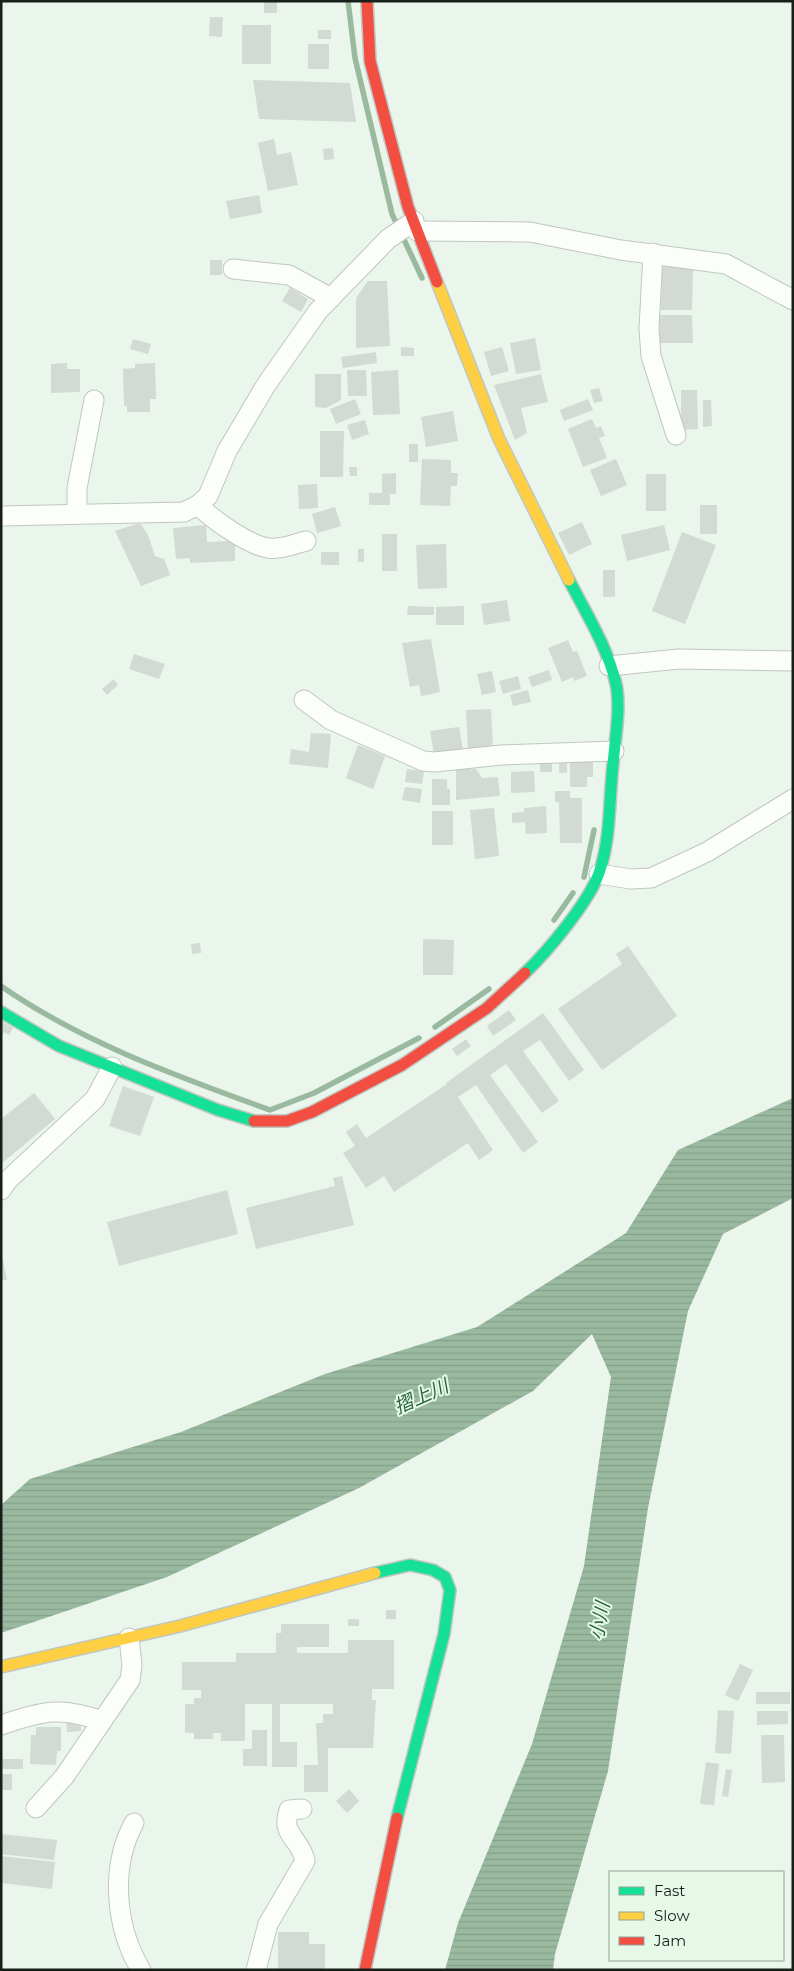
<svg xmlns="http://www.w3.org/2000/svg" width="794" height="1971" font-family="Montserrat,'Noto Sans JP',sans-serif">
<defs>
<pattern id="water-rules" width="6" height="5" patternUnits="userSpaceOnUse" patternTransform="scale(1.25)"><rect width="6" height="5" fill="#9abaa0"/><path d="M0 2.5h6" fill="none" stroke="#849f89"/></pattern>
</defs>
<rect width="100%" height="100%" fill="#eaf5ec"/>
<!-- water -->
<path fill="url(#water-rules)" d="M793,1098V1198L723,1234L688,1311L648,1508L608,1771L555,1954L553,1970H445L458,1923L532,1744L584,1566L611,1377L592,1334L533,1391L359,1488L167,1577L1,1633V1505L30,1479L181,1432L325,1374L477,1327L626,1233L678,1150Z"/>
<g fill="none" stroke-linecap="round" stroke-linejoin="round">
<!-- stream -->
<g stroke="#9abaa0" stroke-width="5.5">
<path d="M348,1L355,58L392,214L422,278"/>
<path d="M584,877L594,830"/>
<path d="M554,920L573,893"/>
<path d="M1,986C83,1043 177,1076 270,1110L314,1093L419,1038"/>
<path d="M435,1027L489,989"/>
</g>
</g>
<!-- building -->
<g fill="#d2dad3">
<rect x="264" y="1" width="13" height="12"/>
<path d="M210,17H223L222,37L209,36Z"/>
<rect x="242" y="25" width="29" height="39"/>
<rect x="318" y="30" width="13" height="9"/>
<rect x="308" y="44" width="21" height="25"/>
<path d="M253,80L350,83L356,122L259,119Z"/>
<path d="M274,139L277,155L291,152L298,185L268,191L258,143Z"/>
<path d="M333,148L334,159L324,160L323,149Z"/>
<path d="M259,195L262,213L230,219L226,201Z"/>
<rect x="210" y="260" width="12" height="15"/>
<path d="M662,267H693L692,310H661Z"/>
<path d="M368,281H387L390,346L356,348V298Z"/>
<path d="M290,288L308,299L301,312L282,301Z"/>
<path d="M660,315H692L693,343H660Z"/>
<path d="M535,338L541,370L516,374L510,343Z"/>
<path d="M133,339L151,344L148,354L130,349Z"/>
<path d="M401,347L414,348V356H401Z"/>
<path d="M502,347L509,371L491,376L484,352Z"/>
<path d="M376,352L377,363L343,368L341,357Z"/>
<path d="M67,363V369H80V392L51,393V364Z"/>
<path d="M155,363L156,399H150V412H127V406H124L123,369L135,368V364Z"/>
<path d="M347,370H366L367,396H348Z"/>
<path d="M398,370L400,414L373,415L371,372Z"/>
<path d="M315,374H341V400L326,408L315,407Z"/>
<path d="M541,374L548,402L521,408L527,433L515,440L494,385Z"/>
<path d="M599,388L603,401L594,403L590,390Z"/>
<path d="M681,390H697L698,429L681,430Z"/>
<path d="M355,399L361,414L336,424L330,409Z"/>
<path d="M588,399L593,410L564,421L560,410Z"/>
<path d="M703,400H711L712,426L703,427Z"/>
<path d="M453,411L458,441L426,447L421,417Z"/>
<path d="M592,419L596,428L601,426L605,436L599,438L607,458L583,467L568,429Z"/>
<path d="M365,420L369,434L352,440L347,425Z"/>
<path d="M320,431H344L343,477H320Z"/>
<rect x="409" y="444" width="9" height="18"/>
<path d="M422,459L451,460V473H458L457,486H451L450,506L420,505Z"/>
<path d="M616,459L627,485L601,496L590,470Z"/>
<path d="M349,467H357V476H350Z"/>
<path d="M396,473V494H390V505H369V493H382V474Z"/>
<rect x="646" y="474" width="20" height="37"/>
<path d="M317,484L318,508L299,509L298,485Z"/>
<rect x="700" y="505" width="17" height="29"/>
<path d="M335,507L341,526L317,533L312,514Z"/>
<path d="M582,522L592,544L569,555L558,533Z"/>
<path d="M140,523L148,535L155,556L164,559L170,575L141,586L115,531Z"/>
<path d="M206,525L207,542L235,541V561L190,563V558L176,559L173,528Z"/>
<path d="M664,525L670,550L627,561L621,535Z"/>
<path d="M682,532L716,545L685,624L652,611Z"/>
<rect x="382" y="534" width="15" height="37"/>
<path d="M446,544L447,588L418,589L416,545Z"/>
<rect x="358" y="549" width="6" height="13"/>
<rect x="321" y="552" width="18" height="13"/>
<rect x="603" y="570" width="12" height="27"/>
<path d="M507,600L510,621L484,625L481,604Z"/>
<path d="M408,606L434,607V615H407Z"/>
<path d="M464,606V625H436V607Z"/>
<path d="M431,639L440,692L421,696L419,685L410,687L402,643Z"/>
<path d="M568,640L573,652L577,651L587,676L574,681L573,677L562,682L548,648Z"/>
<path d="M134,654L165,664L159,679L129,669Z"/>
<path d="M549,670L552,680L532,687L528,677Z"/>
<path d="M492,671L496,692L482,695L477,674Z"/>
<path d="M518,676L521,689L503,694L499,681Z"/>
<path d="M114,679L118,685L107,695L102,689Z"/>
<path d="M528,690L531,702L513,706L510,695Z"/>
<path d="M491,709L493,748L468,750L466,710Z"/>
<path d="M459,727L463,750L434,754L430,731Z"/>
<path d="M311,733L331,734L328,768L289,764L291,749L309,752Z"/>
<path d="M358,745L385,756L373,789L346,778Z"/>
<path d="M593,761V777H587V787H570V762Z"/>
<rect x="559" y="762" width="8" height="11"/>
<rect x="540" y="763" width="12" height="9"/>
<path d="M407,769L424,771L422,784L405,782Z"/>
<path d="M456,769H476L482,778L498,777L500,796L456,800Z"/>
<path d="M534,771L535,792L511,793V772Z"/>
<path d="M432,779H447V789H450V805H432Z"/>
<path d="M405,787L422,789L420,803L402,800Z"/>
<path d="M555,791H570V798H582V843H560L559,802H555Z"/>
<path d="M546,806L547,833L526,834L525,822L512,823V813L524,812V808Z"/>
<path d="M494,808L499,856L475,859L470,810Z"/>
<rect x="432" y="811" width="21" height="34"/>
<path d="M423,939L454,940L453,975H423Z"/>
<path d="M200,943L201,953L192,954L191,944Z"/>
<path d="M628,946L677,1016L602,1070L558,1009L622,964L616,954Z"/>
<path d="M509,1010L516,1020L493,1036L487,1026Z"/>
<path d="M543,1013L584,1070L569,1081L540,1040L523,1051L559,1101L542,1113L506,1064L490,1075L538,1142L523,1153L476,1085L458,1097L493,1150L479,1160L468,1143L394,1192L384,1176L366,1188L343,1153L355,1146L346,1132L357,1124L366,1138L447,1084L446,1083Z"/>
<path d="M1,1021L13,1028L9,1035L4,1032L1,1036Z"/>
<path d="M466,1039L471,1046L457,1056L452,1049Z"/>
<path d="M123,1086L154,1097L140,1136L109,1126Z"/>
<path d="M34,1093L55,1119L1,1164V1119Z"/>
<path d="M342,1176L354,1225L256,1249L246,1208L335,1186L333,1178Z"/>
<path d="M227,1190L238,1234L119,1266L107,1222Z"/>
<path d="M1,1251L7,1280H1Z"/>
<rect x="386" y="1610" width="10" height="9"/>
<rect x="348" y="1619" width="11" height="7"/>
<path d="M281,1624H329V1647H297V1653H348V1640H394V1689H372V1700H376L373,1748H328V1792H304V1765H318L316,1723H323V1714H333V1704H280V1742H297V1767H272V1704H245V1741H221V1733H213V1739H194V1733H185V1704H194V1698H201V1690H182V1662H236V1653H276V1633H281Z"/>
<path d="M740,1664L753,1670L738,1701L725,1695Z"/>
<rect x="756" y="1692" width="34" height="12"/>
<path d="M718,1710L734,1711L731,1754L715,1753Z"/>
<path d="M757,1711H788V1724L757,1725Z"/>
<path d="M66,1718H81V1731L67,1732Z"/>
<path d="M36,1727H61V1751H57L56,1765L30,1764L31,1735H36Z"/>
<path d="M252,1730H267V1766H243V1749H252Z"/>
<path d="M761,1735H784L785,1782L762,1783Z"/>
<rect x="1" y="1759" width="22" height="10"/>
<path d="M706,1762L719,1764L714,1805L700,1804Z"/>
<path d="M726,1769L732,1770L728,1797L722,1796Z"/>
<rect x="1" y="1774" width="11" height="16"/>
<path d="M349,1789L359,1801L347,1813L336,1801Z"/>
<path d="M1,1834L57,1840L54,1860L1,1854Z"/>
<path d="M1,1856L55,1862L52,1889L1,1883Z"/>
<path d="M278,1932H309V1944H325V1970H278Z"/>
</g>
<g fill="none" stroke-linecap="round" stroke-linejoin="round">
<!-- street casing -->
<g stroke="#bfc7c0" stroke-width="21">
<g id="street">
<path d="M417,231L530,232L621,250L726,264L793,300"/>
<path d="M653,253L649,329L651,356L676,435"/>
<path d="M233,269L289,275L331,298"/>
<path d="M198,505C212,519 248,545 268,548C280,550 294,544 306,541"/>
<path d="M77,514V488L94,400"/>
<path d="M1,516L184,512L198,505L208,496L227,451L266,385L318,311L388,239L414,221"/>
<path d="M609,666L679,659L793,661"/>
<path d="M304,700L331,720L423,761L435,762L501,755L614,751"/>
<path d="M599,874L631,879L651,878L707,852L793,799"/>
<path d="M1,1190L8,1180L95,1099L112,1067"/>
<path d="M1,1725C42,1711 61,1706 102,1721"/>
<path d="M36,1808L64,1777L130,1680L132,1665L129,1638"/>
<path d="M134,1823C110,1867 115,1927 141,1970"/>
<path d="M256,1970L268,1924L305,1861C301,1838 280,1836 289,1810L302,1809"/>
</g>
</g>
<!-- fast casing -->
<g stroke="#bfc7c0" stroke-width="14">
<g id="fast">
<path d="M525,973C547,952 589,902 599,873C611,839 609,799 613,764C615,740 621,707 616,684C608,648 586,613 569,580"/>
<path d="M1,1012L59,1046L218,1110L254,1121"/>
<path d="M375,1573L410,1565L433,1570L445,1577L450,1590L444,1634L397,1818"/>
</g>
</g>
<!-- slow casing -->
<g stroke="#bfc7c0" stroke-width="14">
<g id="slow">
<path d="M437,282L499,439L569,580"/>
<path d="M1,1667L180,1626L375,1573"/>
</g>
</g>
<!-- jam casing -->
<g stroke="#bfc7c0" stroke-width="14">
<g id="jam">
<path d="M367,1L370,61L408,207L437,282"/>
<path d="M254,1121H287L312,1112L402,1065L487,1008L525,973"/>
<path d="M365,1970L397,1818"/>
</g>
</g>
<!-- street -->
<use href="#street" stroke="#fcfefc" stroke-width="19"/>
<!-- fast -->
<use href="#fast" stroke="#16e098" stroke-width="11"/>
<!-- slow -->
<use href="#slow" stroke="#ffcf43" stroke-width="11"/>
<!-- jam -->
<use href="#jam" stroke="#f24e42" stroke-width="11"/>
</g>
<g text-anchor="middle" stroke-width="4" stroke-linejoin="round" paint-order="stroke">
<!-- water labels -->
<g font-size="19" font-style="italic" fill="#286639" stroke="#e6f9e9">
<text transform="translate(421 1396) rotate(-24)" y="7">摺上川</text>
<text transform="translate(599 1621) rotate(-79)" y="7">小川</text>
</g>
</g>
<!-- border -->
<rect width="794" height="1971" fill="none" stroke="#181e19" stroke-width="5"/>
<!-- legend -->
<rect x="609" y="1871" width="175" height="90" fill="#e6f9e9" stroke="#94a196"/>
<rect x="619" y="1887" width="25" height="8" fill="#16e098" stroke="#94a196"/>
<text x="654" y="1896" font-size="15" fill="#181e19">Fast</text>
<rect x="619" y="1912" width="25" height="8" fill="#ffcf43" stroke="#94a196"/>
<text x="654" y="1921" font-size="15" fill="#181e19">Slow</text>
<rect x="619" y="1937" width="25" height="8" fill="#f24e42" stroke="#94a196"/>
<text x="654" y="1946" font-size="15" fill="#181e19">Jam</text>
</svg>
